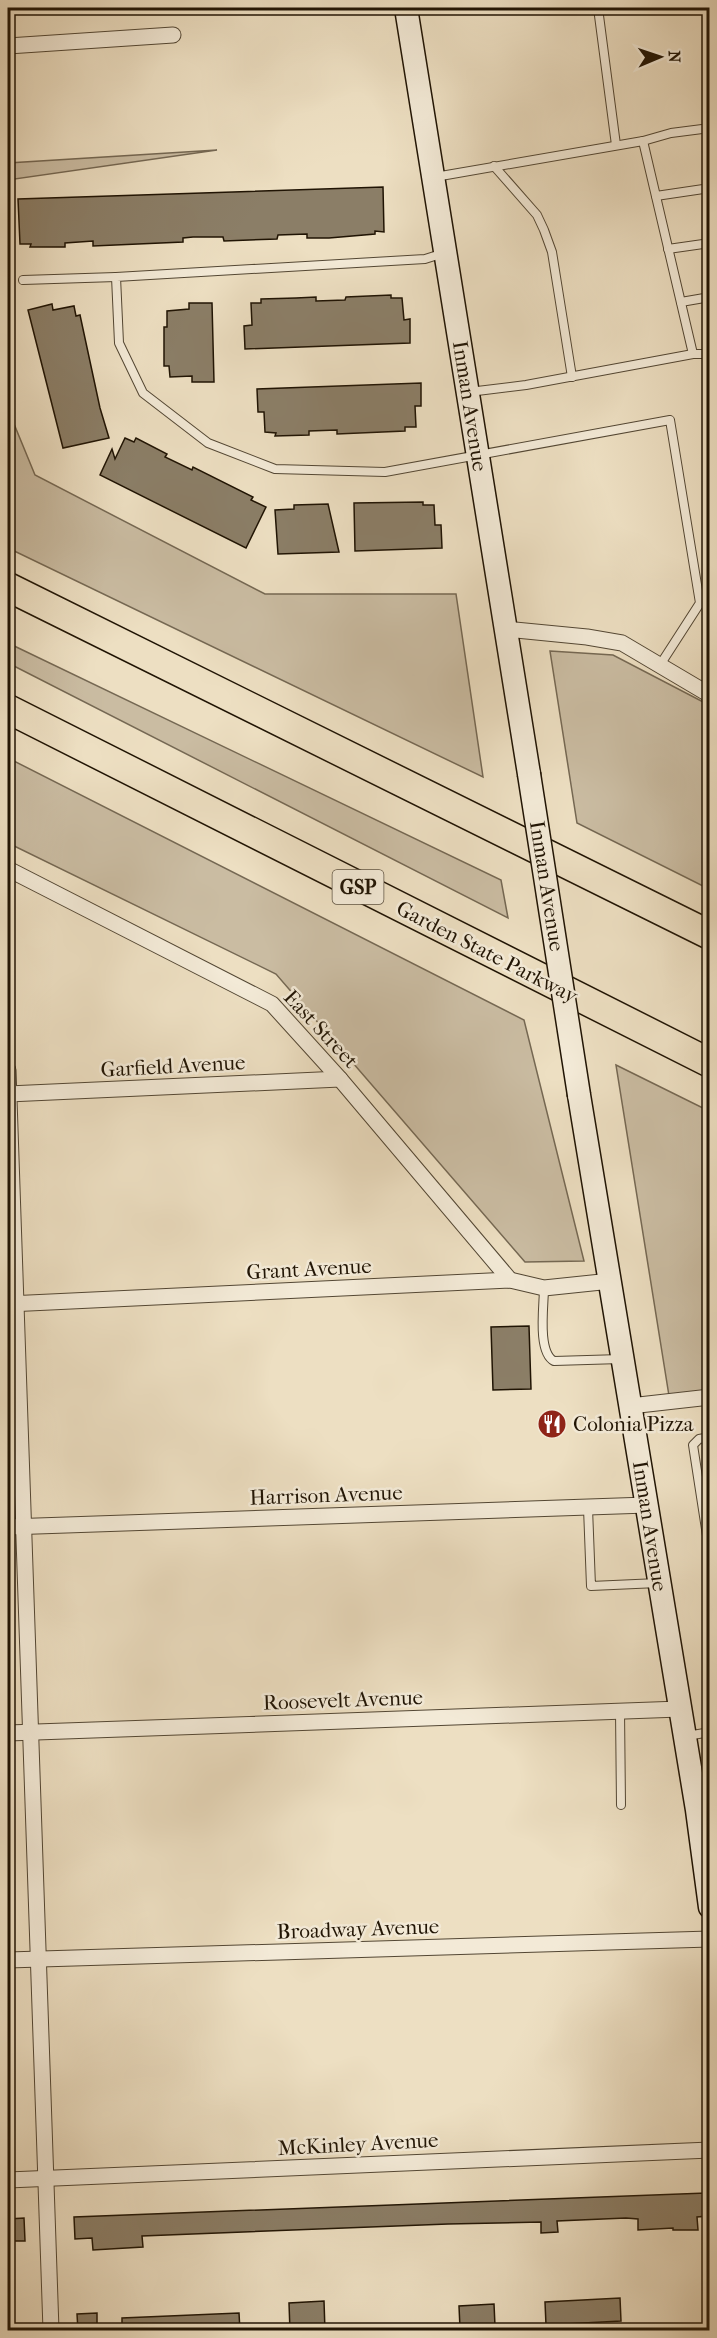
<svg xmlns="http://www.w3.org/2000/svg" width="717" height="2338" font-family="'IM FELL French Canon',serif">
<rect width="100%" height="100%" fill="#eddfc2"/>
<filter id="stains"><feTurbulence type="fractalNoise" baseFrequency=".00333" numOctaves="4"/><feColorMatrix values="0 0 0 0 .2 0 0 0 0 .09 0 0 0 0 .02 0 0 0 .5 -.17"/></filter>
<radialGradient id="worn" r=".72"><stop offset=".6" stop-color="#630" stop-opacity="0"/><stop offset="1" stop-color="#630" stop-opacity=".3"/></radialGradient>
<!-- green -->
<g fill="#cabca2" stroke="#756853" stroke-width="1.5">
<path d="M217,150L8,180V163Z"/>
<path d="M8,380L12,419L35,475L265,594H456L483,777L8,548Z"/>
<path d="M8,643L501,880L508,918L8,663Z"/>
<path d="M550,651L613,655L709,705V889L577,823Z"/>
<path d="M8,758L524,1020L584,1261L525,1262L276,974L8,843Z"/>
<path d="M616,1065L709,1111V1398L670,1402Z"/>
</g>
<!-- building -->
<g fill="#8b7e67" stroke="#201404" stroke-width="1.5">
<path d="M383,187L384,232L375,231V234L329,238H307V234L278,235L277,239L224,241L223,237H193L183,238V242L93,246V241L65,243V247H30L31,244H20L18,199Z"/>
<path d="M391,295V298H402L404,320L410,319V343L245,349L244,326L252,325L251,303H261V299L296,298L316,297V301L345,300L346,297Z"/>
<path d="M189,303H212L214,382H192V376L170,377L169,366H164V327H167V311L189,309Z"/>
<path d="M52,304L53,310L74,306L76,316L80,315L100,408L109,438L63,448L28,310Z"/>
<path d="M421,383V406H415L416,427H405V431L337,434V430L309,431V435L275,436L276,433L265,432L264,412H258L257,389Z"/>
<path d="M125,438L134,442L136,438L167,454L165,457L192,470L193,467L253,497L251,500L266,507L246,548L100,475L112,449L115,459Z"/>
<path d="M423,502V505H434L435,525H441L442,548L355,551L354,503Z"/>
<path d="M328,504L339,552L278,554L275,510L294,509V505Z"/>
<path d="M529,1326L531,1389L493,1390L491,1327Z"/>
<path d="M706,2193L708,2216L697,2217L698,2230H673V2228L638,2230V2219L626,2218L557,2221L558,2232L541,2233V2222L448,2224L142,2236L143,2247L93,2250L92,2238L75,2239L74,2217Z"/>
<path d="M24,2218L25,2241H8V2219Z"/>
<path d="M620,2298L621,2321L546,2325L545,2302Z"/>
<path d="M324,2301L325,2331H290L289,2303Z"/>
<path d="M494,2304L495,2326L460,2328L459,2306Z"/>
<path d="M97,2313V2331H78L77,2314Z"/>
<path d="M239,2313L240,2331H122V2318Z"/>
</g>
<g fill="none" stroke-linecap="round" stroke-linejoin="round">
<!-- lane casing -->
<g stroke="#534734" stroke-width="10">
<g id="lane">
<path d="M598,8L616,145"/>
<path d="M643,141L693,354"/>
<path d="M494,166L537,215L544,230L552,252L572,377"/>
<path d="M435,177L643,141L671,133L710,128"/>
<path d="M656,196L710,188"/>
<path d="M668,249L710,243"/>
<path d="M444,253L425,259L116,277L119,343L143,393L208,443L275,469L385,472L670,420L700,603L660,665"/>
<path d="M23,280L116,277"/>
<path d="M681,302L710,297"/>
<path d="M469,392L526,385L693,354H710"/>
<path d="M544,1288C544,1305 537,1352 554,1361L621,1359"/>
<path d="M710,1437L699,1439L693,1445L710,1555"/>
<path d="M588,1508L591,1586L658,1583"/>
<path d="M620,1711L621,1805"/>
<path d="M687,1736L710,1732"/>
</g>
</g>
<!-- street casing -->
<g stroke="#534734" stroke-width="17">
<g id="street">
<path d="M8,46L173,35"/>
<path d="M506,629L587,637L622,643L710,695"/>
<path d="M8,869L272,1004L340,1079L510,1280"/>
<path d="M8,1070L51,2330"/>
<path d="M8,1094L340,1079"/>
<path d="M8,1304L510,1280L544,1288L611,1281"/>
<path d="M630,1406L710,1397"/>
<path d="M8,1527L647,1505"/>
<path d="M8,1733L680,1709"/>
<path d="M8,1960L710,1939"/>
<path d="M8,2180L710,2150"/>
</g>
</g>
<!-- secondary casing -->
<g stroke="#201404" stroke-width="25">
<g id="secondary">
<path d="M406,8L529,774"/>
<path d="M579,1095L697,1810L710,1907"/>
</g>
</g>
<!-- highway casing -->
<g stroke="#201404" stroke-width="31">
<g id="highway">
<path d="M8,587L710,935"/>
<path d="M8,709L710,1063"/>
</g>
</g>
<!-- path -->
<path stroke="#201404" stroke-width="3" stroke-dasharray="1.5 3" stroke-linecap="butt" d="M706,428L710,427"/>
<!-- lane -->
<use href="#lane" stroke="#f3ead7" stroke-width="8"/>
<!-- street -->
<use href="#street" stroke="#f3ead7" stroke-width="15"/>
<!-- secondary -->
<use href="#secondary" stroke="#f3ead7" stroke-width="22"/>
<!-- highway -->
<use href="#highway" stroke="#eddfc2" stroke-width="28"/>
<!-- secondary-bridge casing -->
<g stroke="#201404" stroke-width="25" stroke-linecap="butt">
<path id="secondary-bridge" d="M529,774L579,1095"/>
</g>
<!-- secondary-bridge -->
<use href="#secondary-bridge" stroke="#f3ead7" stroke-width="22"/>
</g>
<!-- icons -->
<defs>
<g id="restaurant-disc" transform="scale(1.5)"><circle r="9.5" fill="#8f2418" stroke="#f3ead7"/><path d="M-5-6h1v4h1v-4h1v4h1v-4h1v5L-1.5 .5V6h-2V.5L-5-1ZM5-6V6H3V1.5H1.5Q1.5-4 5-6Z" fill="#fff"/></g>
</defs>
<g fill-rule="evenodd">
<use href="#restaurant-disc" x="552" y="1424"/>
</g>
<g text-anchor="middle" stroke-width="5" stroke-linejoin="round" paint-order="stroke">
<!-- shield labels -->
<rect fill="#f3ead7" stroke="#5f5443" stroke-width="1.5" x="332.5" y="870" width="51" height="34" rx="4.5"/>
<g font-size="20" font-weight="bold" fill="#201404">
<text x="358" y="894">GSP</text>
</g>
<!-- street labels -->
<g font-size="21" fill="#201404" stroke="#f3ead7">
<text transform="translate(470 406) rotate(81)" y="7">Inman Avenue</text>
<text transform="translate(547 886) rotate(81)" y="7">Inman Avenue</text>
<text transform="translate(487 952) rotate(27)" y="7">Garden State Parkway</text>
<text transform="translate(321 1029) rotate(47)" y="7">East Street</text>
<text transform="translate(173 1066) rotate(-3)" y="7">Garfield Avenue</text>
<text transform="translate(309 1269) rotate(-3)" y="7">Grant Avenue</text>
<text transform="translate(326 1495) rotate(-2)" y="7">Harrison Avenue</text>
<text transform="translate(650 1526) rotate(81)" y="7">Inman Avenue</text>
<text transform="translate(343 1700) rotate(-2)" y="7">Roosevelt Avenue</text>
<text transform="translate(358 1929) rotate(-2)" y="7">Broadway Avenue</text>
<text transform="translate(358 2144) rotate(-3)" y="7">McKinley Avenue</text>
</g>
<!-- poi labels -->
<g font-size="21" fill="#201404" stroke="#f3ead7" text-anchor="start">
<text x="573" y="1431">Colonia Pizza</text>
</g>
</g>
<!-- margin -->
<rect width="717" height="2338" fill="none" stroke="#eddfc2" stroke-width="30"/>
<rect x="9" y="9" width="699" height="2320" fill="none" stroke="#201404" stroke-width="3"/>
<rect x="15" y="15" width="687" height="2308" fill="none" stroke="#201404" stroke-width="1.5"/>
<!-- north arrow -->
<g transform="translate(660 57) rotate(88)" stroke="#f3ead7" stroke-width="4.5" paint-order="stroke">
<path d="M0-4.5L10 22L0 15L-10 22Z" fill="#201404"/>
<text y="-9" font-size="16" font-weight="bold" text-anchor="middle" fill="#201404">N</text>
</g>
<rect width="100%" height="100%" filter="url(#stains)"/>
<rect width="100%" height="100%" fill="url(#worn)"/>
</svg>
